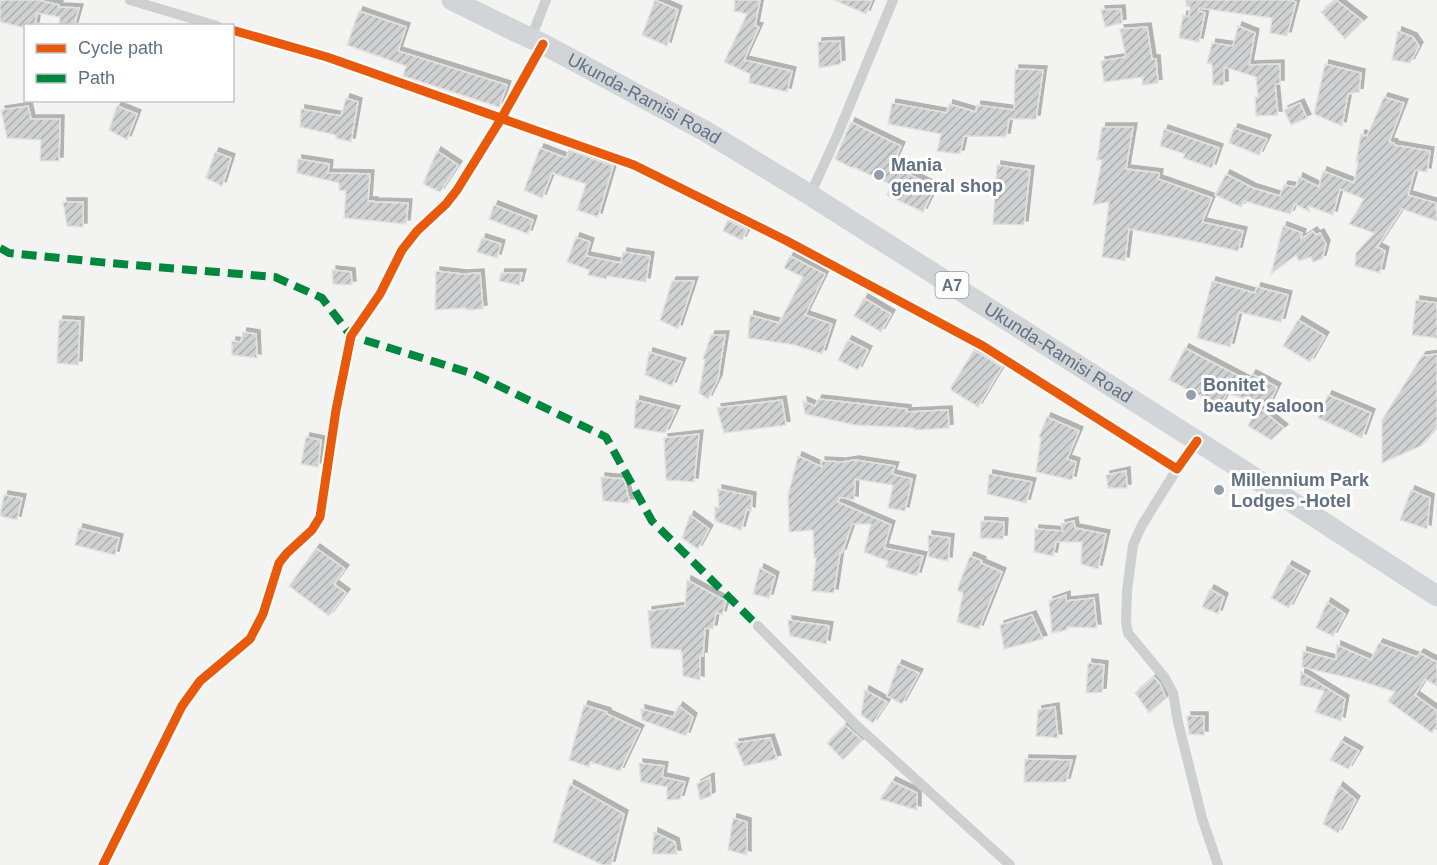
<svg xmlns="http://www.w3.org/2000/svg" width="1437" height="865" font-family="Helvetica,sans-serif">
<defs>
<pattern id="building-hatch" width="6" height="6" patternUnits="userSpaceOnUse" patternTransform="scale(1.5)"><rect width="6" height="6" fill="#d0d2d2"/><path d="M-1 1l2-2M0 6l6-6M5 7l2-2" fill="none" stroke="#acafb0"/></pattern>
<filter id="shadow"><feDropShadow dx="4" dy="-4" stdDeviation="0" flood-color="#0004"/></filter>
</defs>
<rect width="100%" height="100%" fill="#f3f4f1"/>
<!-- building -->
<g fill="url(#building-hatch)" stroke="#e2e2e1" stroke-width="1.5" filter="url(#shadow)">
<path d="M0,0H38L59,5L58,7L79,8L74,26H59L60,17L37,13L35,26H26V28L0,22Z"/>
<path d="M655,0L678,10L667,46L642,35Z"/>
<path d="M735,0H760L755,26L759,27L744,60L792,71L787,92L749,83L750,74L724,62L747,14L734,11Z"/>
<path d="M834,0H872L866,14Z"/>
<path d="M1186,0H1290L1296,2L1287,36L1270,33L1272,18L1199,8L1198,10L1205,13L1199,42L1179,38L1183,15L1189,17L1190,6H1186Z"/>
<path d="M1336,0L1363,21L1345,39L1321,12Z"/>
<path d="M1121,9L1122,23L1105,27L1101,10Z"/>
<path d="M359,11L406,27L398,51L507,85L499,107L403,76L406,66L347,45Z"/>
<path d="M1238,26L1255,33L1249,65L1280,64V84H1275L1278,115L1256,116L1255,97H1258L1256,77L1224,67V85H1213L1212,64L1207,63L1212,43L1233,46Z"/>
<path d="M1147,27L1152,59H1156L1158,83L1142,85L1143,77L1104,82L1101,61L1126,57L1120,29Z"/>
<path d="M1398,31L1413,37L1419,46L1410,63L1392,60Z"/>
<path d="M840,41L841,64L819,68L818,42Z"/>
<path d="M1325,64L1361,73L1359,92L1348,94L1342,126L1314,114Z"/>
<path d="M1015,69L1043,70L1036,119H1009L1006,137L964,136L960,154L937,151L941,134L888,124L892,103L947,113L949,104L976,112L977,105L1014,110Z"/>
<path d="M1384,97L1404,103L1389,142L1394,143V145L1430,151L1427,172L1415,170L1408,195L1436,203L1437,221L1402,209L1377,247L1385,251L1380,273L1355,266L1356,253L1374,233L1349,224L1364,199L1340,189L1333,215L1308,206L1310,212L1295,204L1290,214L1244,201L1241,207L1215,195L1226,174L1253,188L1280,196L1284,185L1296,187L1299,177L1319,187L1323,171L1354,183L1358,162H1356L1361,134L1367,136Z"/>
<path d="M346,98L358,102L351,142L336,138V135L300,127L301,109L341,116Z"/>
<path d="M1300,103L1307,118L1291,125L1284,110Z"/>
<path d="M28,106L31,119H60L59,161H40L41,140L7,138L1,110Z"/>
<path d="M117,106L137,114L127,140L109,130Z"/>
<path d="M851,122L901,146L892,166L935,187L923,212L887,195L892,185L853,167L852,168L835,159Z"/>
<path d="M1102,127H1133L1126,169L1159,173L1158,179L1212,198L1202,222L1243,231L1238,251L1188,240L1129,229L1125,261L1102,257L1109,202L1093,205L1102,160H1097Z"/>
<path d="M1234,128L1267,139L1259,155L1229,143Z"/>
<path d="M1164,129L1219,148L1212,168L1183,158L1185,154L1160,146Z"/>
<path d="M540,148L566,158L569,150L613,166L598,217L577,210L586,184L552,173L542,198L524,190Z"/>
<path d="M437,151L458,165L440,192L423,184Z"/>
<path d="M215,152L231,158L222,186L206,178Z"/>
<path d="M298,159L329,164L328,173L370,174L368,201H374V202L408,203L406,224L344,218L346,191L339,190V183L297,173Z"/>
<path d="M997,165L1030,170L1024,225L993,224Z"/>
<path d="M63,202H83V227L67,226Z"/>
<path d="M494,205L533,220L528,234L489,219Z"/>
<path d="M728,220L747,230L742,240L723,231Z"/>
<path d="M1283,226L1302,233L1301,239L1313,231L1316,235L1320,233L1326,244L1322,259L1313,262L1311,257L1299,261L1296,255L1271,274Z"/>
<path d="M576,237L590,242L586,256L621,263L623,252L650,256L646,282L607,276L606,279L588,275L589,270L567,262Z"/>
<path d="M482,238L501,244L497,258L477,252Z"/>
<path d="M790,256L825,274L805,315L832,324L822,354L795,345L748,338L750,315L779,323L803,277L784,268Z"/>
<path d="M332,270L351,272L352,285L333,284Z"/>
<path d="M436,271L463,274L480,273L483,309L466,310V308L435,310Z"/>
<path d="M501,273H522L519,285L499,281Z"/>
<path d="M672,281H694L678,329L660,320Z"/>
<path d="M1212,281L1255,293L1257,287L1288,295L1281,322L1239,312L1230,347L1197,338Z"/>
<path d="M864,298L891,314L881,332L854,316Z"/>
<path d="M1416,300L1437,303V338L1412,335Z"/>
<path d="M59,320L80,321L78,365L57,363Z"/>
<path d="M1298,320L1325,336L1310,362L1283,346Z"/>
<path d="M243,332L256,334L257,358L232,355V341L241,342Z"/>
<path d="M711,335H725L718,379L708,399L699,393L705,360L703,359Z"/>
<path d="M848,340L868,350L858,370L838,360Z"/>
<path d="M1185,348L1248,381L1252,374L1277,387L1268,406L1227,393L1220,406L1169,380Z"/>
<path d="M974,350L1002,367L978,407L951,390V387Z"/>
<path d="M649,352L682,362L672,386L645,375Z"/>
<path d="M1437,354V426L1421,446L1382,463V420L1422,356Z"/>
<path d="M1328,395L1371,413L1362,438L1318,418Z"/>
<path d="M818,399L907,409V412L948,410L949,428L915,430L914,428L855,425L805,414L803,401L815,406Z"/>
<path d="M636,400L676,410L665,433L634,428Z"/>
<path d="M782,400L786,425L724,433L717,408Z"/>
<path d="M1258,407L1284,428L1271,440L1248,426Z"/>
<path d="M1047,417L1079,431L1067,459L1076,462L1072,480L1036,472L1041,438L1039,437Z"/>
<path d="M699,434L694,482L666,480L664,438Z"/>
<path d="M306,437L321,440L318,467L301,464Z"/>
<path d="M798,456L822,467L821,461L842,462L855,460L895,466L892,474L912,479L905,511L888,508L893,485L855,479L854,500L840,497L838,502L891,525L884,548L923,556L917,576L886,567L888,561L864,552L871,524H852L842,553H840L834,593L812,591L816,558H814L813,530L789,532L788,495Z"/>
<path d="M1126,471L1127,488H1108L1106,475Z"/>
<path d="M989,474L1032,482L1026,503L987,494Z"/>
<path d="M601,477L624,479L630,503L603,501Z"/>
<path d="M718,489L752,496L751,511L747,509L741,530L715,521V507L719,508Z"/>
<path d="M1411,490L1430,498L1427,529L1400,520Z"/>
<path d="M4,495L22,498L17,520L0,516Z"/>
<path d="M690,515L709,529L698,549L682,538Z"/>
<path d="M981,521L1004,522L1003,539L980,538Z"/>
<path d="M1074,521L1075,528L1106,534L1098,569L1081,564L1082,542H1056L1053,556L1034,552L1035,529L1063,531L1061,524Z"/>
<path d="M79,528L119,538L115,555L75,545Z"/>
<path d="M928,535L950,538L948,561L929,557Z"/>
<path d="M316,548L345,569L334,584L346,593L329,616L289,586Z"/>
<path d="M970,556L982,561L981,563L1002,572L979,629L957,622L963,593L958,591V587Z"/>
<path d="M1288,565L1306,575L1289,608L1271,598Z"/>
<path d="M760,568L775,576L769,598L753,594Z"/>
<path d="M687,580L726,601L722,615L716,612L713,629L705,628L703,656H700V680L683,676L682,653H681V650L651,648L648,611L685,606Z"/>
<path d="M1210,589L1224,597L1218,614L1202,607Z"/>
<path d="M1066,595V601L1094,598L1097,628L1067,627V630L1052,633L1049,601Z"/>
<path d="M1327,602L1345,614L1333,636L1316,628Z"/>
<path d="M1032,615L1043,639L1004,649L1000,625Z"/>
<path d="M788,620L829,626L826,644L790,636Z"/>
<path d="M1379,643L1417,657L1420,653L1437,662V686L1425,679L1415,695L1437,711V725L1432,733L1388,701L1395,692L1358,680L1302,667L1303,651L1336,660L1337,645L1371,660Z"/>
<path d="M1088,663L1104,665L1102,692L1086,693Z"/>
<path d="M898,664L919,673L902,704L887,696Z"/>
<path d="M1301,672L1345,699L1341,721L1315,712L1324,691L1300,685Z"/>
<path d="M1154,677L1160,684L1166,698L1149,713L1135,693Z"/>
<path d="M865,690L887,702L873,723L861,715Z"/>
<path d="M584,705L607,712V714L640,729L620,771L590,762L589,767L569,760Z"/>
<path d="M679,706L693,717L686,736L642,720L641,709L673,717Z"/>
<path d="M1055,707L1058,738L1036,736L1038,710Z"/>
<path d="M1187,716H1204V735L1189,734Z"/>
<path d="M845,725L862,740L843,760L827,743Z"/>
<path d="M770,738L777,759L744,766L735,743Z"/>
<path d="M1341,741L1359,751L1348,769L1330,760Z"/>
<path d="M1025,759L1072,760L1066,782H1024Z"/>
<path d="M639,763L664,766L662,777L685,782L680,799L667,800V787L641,782Z"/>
<path d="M710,777L711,796L700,800L697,784Z"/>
<path d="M892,781L917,793V810L880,799Z"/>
<path d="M570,784L624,814L611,865H603L553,842Z"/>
<path d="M1339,786L1356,800L1338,833L1323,824Z"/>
<path d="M733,818L747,822V855L728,850Z"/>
<path d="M654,832L675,842L677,854H652Z"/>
</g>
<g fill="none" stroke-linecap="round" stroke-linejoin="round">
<!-- street -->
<g stroke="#cecfd0" stroke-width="10">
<path d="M130,0L217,26"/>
<path d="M232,30L327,57L634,165L787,241L983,346L1177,469L1197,441"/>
<path d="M531,38L546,0"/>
<path d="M810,195L837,136L893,0"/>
<path d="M1177,469L1142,525L1133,545L1127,591L1126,622L1128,633L1165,678L1173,693L1178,722L1202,818L1218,865"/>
<path d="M758,626L857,726L1010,865"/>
<path d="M103,865L182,706L200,681L250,639L263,614L279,563L287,553L312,530L320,517L336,410L351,336L380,294L402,250L417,231L446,204L457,190L501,119L543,44"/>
</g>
<!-- highway -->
<path stroke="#d2d5d7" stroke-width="21" id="s1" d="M452,0L517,32L543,44L705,131L810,195L1227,460L1437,596"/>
<!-- quiet -->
<path stroke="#00873e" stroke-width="8" stroke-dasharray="15 8" stroke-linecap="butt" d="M0,248L9,253L109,263L275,277L322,298L351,336L474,374L606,437L652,521L758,626"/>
<!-- cycleway casing -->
<g stroke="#fff" stroke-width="13">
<g id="cycleway">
<path d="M232,30L327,57L634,165L787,241L983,346L1177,469L1197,441"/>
<path d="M103,865L182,706L200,681L250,639L263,614L279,563L287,553L312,530L320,517L336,410L351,336L380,294L402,250L417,231L446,204L457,190L501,119L543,44"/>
</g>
</g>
<!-- cycleway -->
<use href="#cycleway" stroke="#e8590c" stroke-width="9"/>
</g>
<!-- markers -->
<g fill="#949eaa" stroke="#fff" stroke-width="2">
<circle cx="879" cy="175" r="6"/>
<circle cx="1191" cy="395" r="6"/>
<circle cx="1219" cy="490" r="6"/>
</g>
<g text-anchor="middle" stroke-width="6" stroke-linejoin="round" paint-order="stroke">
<!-- shield labels -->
<rect fill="#fff" stroke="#909ba8" stroke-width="1.5" x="935.5" y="272" width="33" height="26" rx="4.5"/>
<g font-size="16" font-weight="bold" fill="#617083">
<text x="952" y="291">A7</text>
</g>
<!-- street labels -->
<g font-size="18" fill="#617083" stroke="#fff">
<text dy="6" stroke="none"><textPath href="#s1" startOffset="216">Ukunda-Ramisi Road</textPath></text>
<text dy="6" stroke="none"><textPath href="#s1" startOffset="702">Ukunda-Ramisi Road</textPath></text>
</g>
<!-- poi labels -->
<g font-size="18" font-weight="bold" fill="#617083" stroke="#fff" text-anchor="start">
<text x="891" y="171">Mania<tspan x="891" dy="21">general shop</tspan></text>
<text x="1203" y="391">Bonitet<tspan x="1203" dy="21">beauty saloon</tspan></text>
<text x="1231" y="486">Millennium Park<tspan x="1231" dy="21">Lodges -Hotel</tspan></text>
</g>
</g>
<!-- legend -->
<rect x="24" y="24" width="210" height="78" fill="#ffffff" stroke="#c0c6cd" stroke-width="1.5"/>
<rect x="36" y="44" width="30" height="9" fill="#e8590c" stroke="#c0c6cd" stroke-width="1.5"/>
<text x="78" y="54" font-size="18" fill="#617083">Cycle path</text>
<rect x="36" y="74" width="30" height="9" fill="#00873e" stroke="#c0c6cd" stroke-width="1.5"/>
<text x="78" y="84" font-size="18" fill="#617083">Path</text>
</svg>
